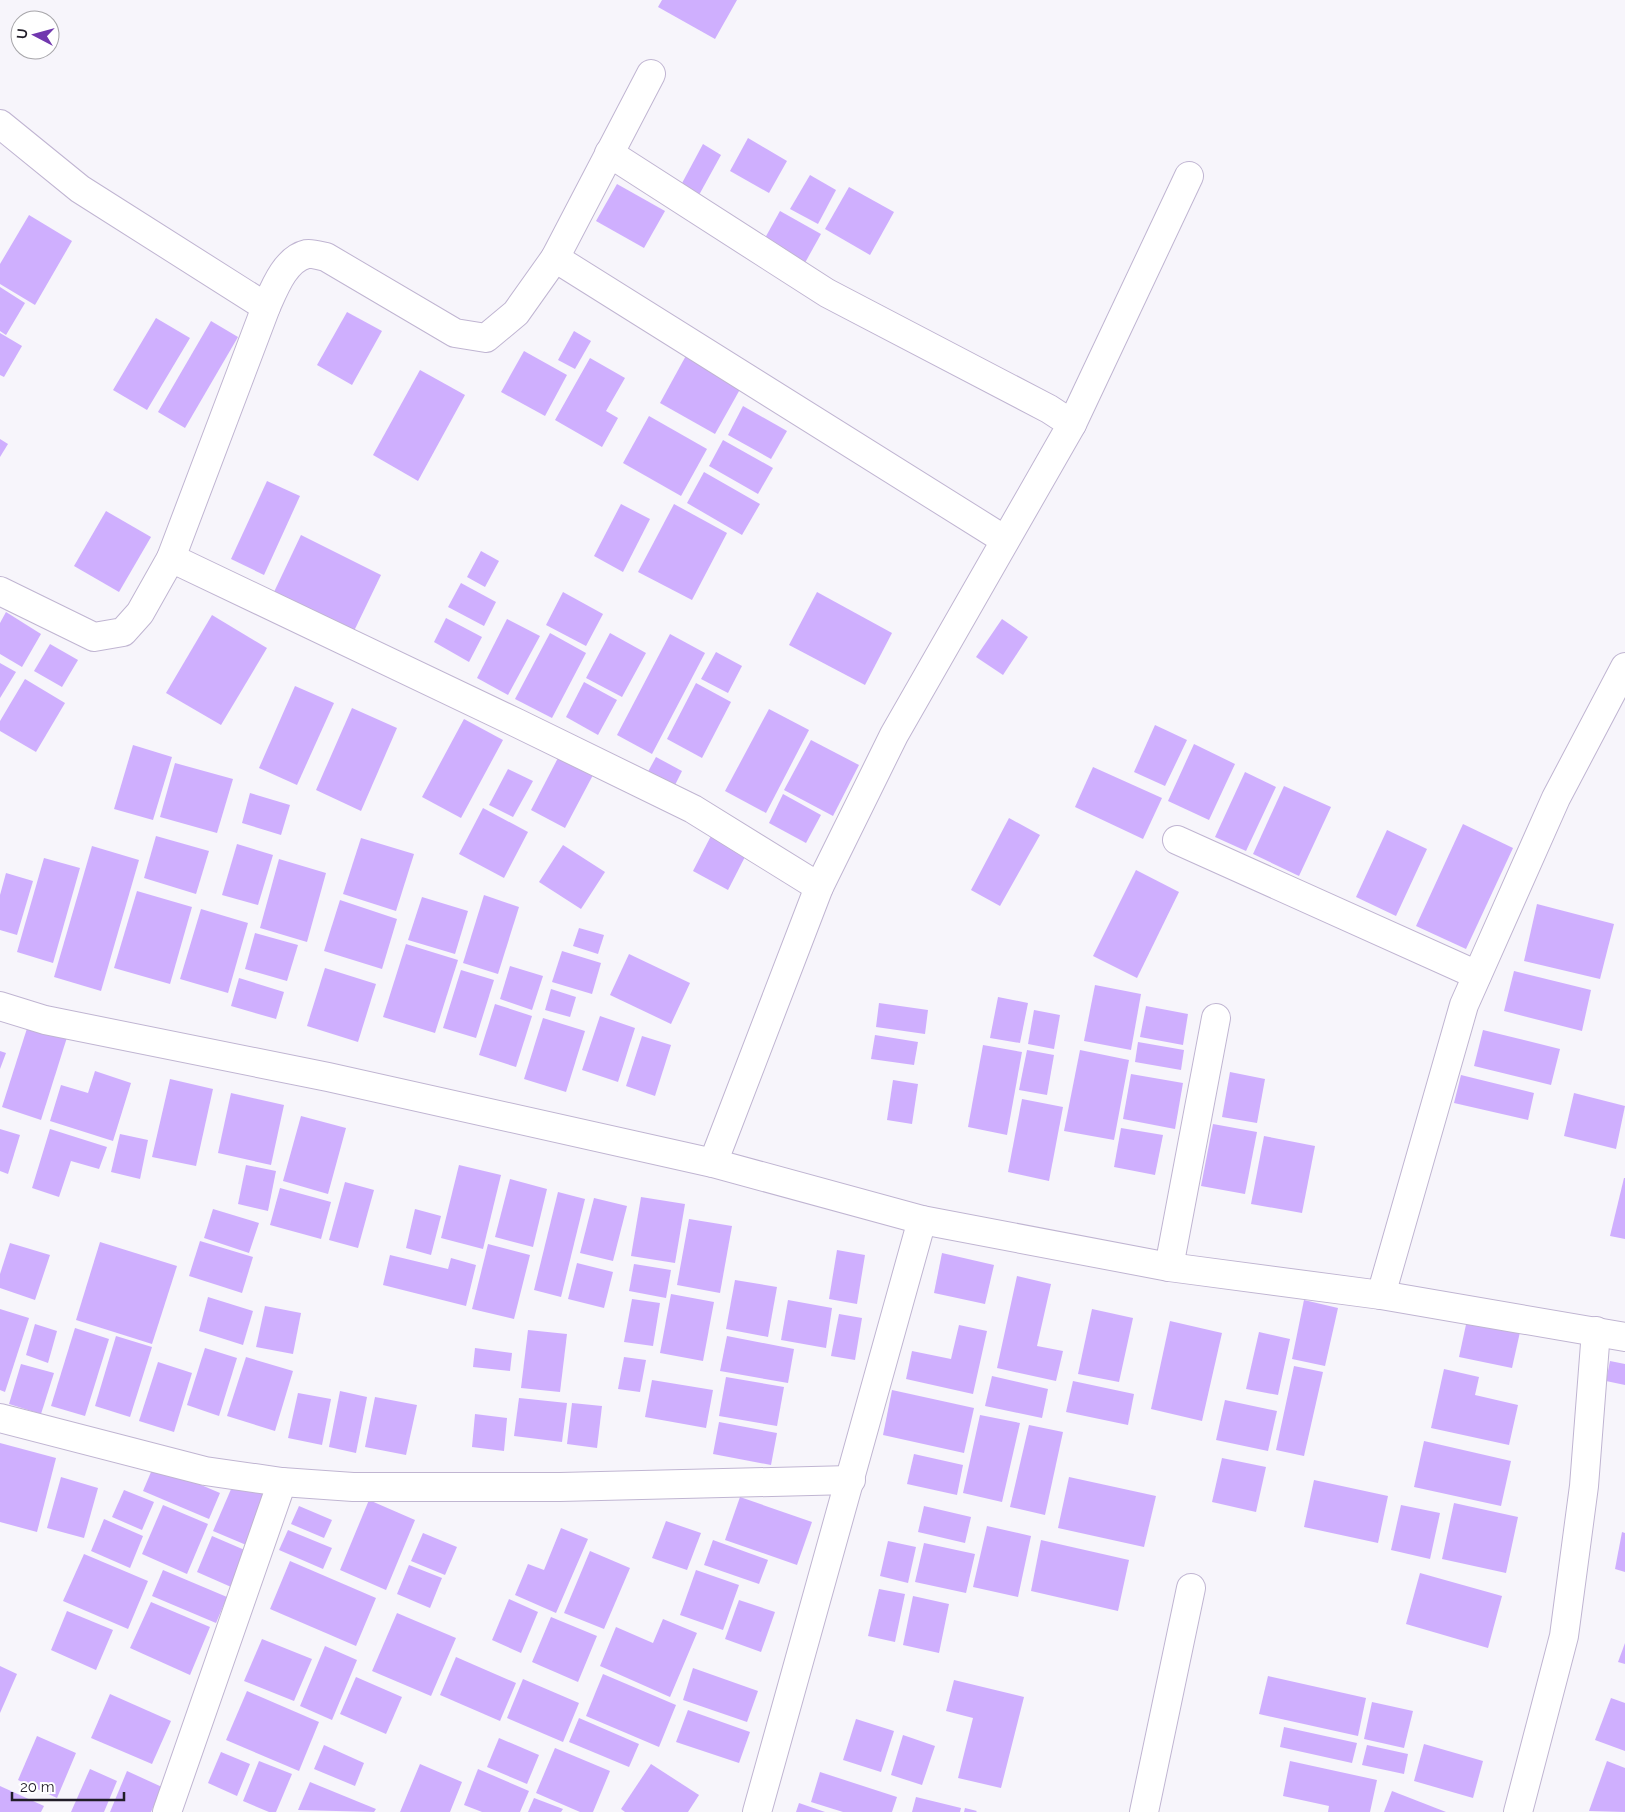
<svg xmlns="http://www.w3.org/2000/svg" width="1625" height="1812" font-family="Raleway,sans-serif">
<rect width="100%" height="100%" fill="#f7f5fb"/>
<!-- building -->
<g fill="#cfaffe">
<path d="M662,0H737L715,39L658,7Z"/>
<path d="M748,138L787,161L769,193L730,171Z"/>
<path d="M703,144L721,155L699,195L681,185Z"/>
<path d="M810,175L836,190L818,224L790,209Z"/>
<path d="M617,184L665,211L644,248L596,221Z"/>
<path d="M849,187L894,212L870,255L825,229Z"/>
<path d="M780,211L821,234L801,270L760,247Z"/>
<path d="M29,215L72,241L35,305L0,284V264Z"/>
<path d="M0,287L25,303L6,335L0,331Z"/>
<path d="M347,312L382,331L352,385L317,365Z"/>
<path d="M156,318L190,338L147,410L113,390Z"/>
<path d="M211,321L238,337L185,428L158,412Z"/>
<path d="M574,331L591,341L575,369L558,360Z"/>
<path d="M0,333L22,346L4,377L0,375Z"/>
<path d="M524,351L567,375L545,416L501,392Z"/>
<path d="M688,352L743,384L715,434L660,403Z"/>
<path d="M590,358L625,378L606,411L618,418L602,447L555,420Z"/>
<path d="M420,370L465,395L418,481L373,455Z"/>
<path d="M743,406L787,431L771,459L728,435Z"/>
<path d="M649,416L707,449L681,496L623,463Z"/>
<path d="M0,439L8,444L0,457Z"/>
<path d="M723,440L773,468L758,494L709,466Z"/>
<path d="M704,472L760,504L742,535L687,503Z"/>
<path d="M267,481L300,496L264,575L231,559Z"/>
<path d="M621,504L650,519L623,572L594,556Z"/>
<path d="M674,504L727,533L692,600L638,572Z"/>
<path d="M106,511L151,537L119,592L74,566Z"/>
<path d="M301,535L381,575L354,631L274,592Z"/>
<path d="M481,551L499,561L485,587L467,577Z"/>
<path d="M461,583L496,602L484,626L448,607Z"/>
<path d="M563,592L603,614L586,646L546,625Z"/>
<path d="M817,592L892,633L865,685L789,645Z"/>
<path d="M6,612L41,634L22,667L0,654V623Z"/>
<path d="M212,615L267,648L221,725L166,693Z"/>
<path d="M446,618L482,637L469,662L434,642Z"/>
<path d="M507,619L540,636L508,695L477,678Z"/>
<path d="M1002,619L1028,637L1003,675L976,657Z"/>
<path d="M550,633L586,653L552,718L515,699Z"/>
<path d="M610,633L646,653L622,697L586,678Z"/>
<path d="M670,634L705,653L652,754L617,735Z"/>
<path d="M50,644L78,660L62,687L34,671Z"/>
<path d="M716,652L742,666L728,693L701,679Z"/>
<path d="M0,663L16,672L0,698Z"/>
<path d="M25,679L65,703L36,752L0,731V721Z"/>
<path d="M584,682L617,700L598,735L566,717Z"/>
<path d="M696,683L731,702L702,758L667,739Z"/>
<path d="M295,686L334,703L297,785L259,768Z"/>
<path d="M352,708L397,728L361,811L316,790Z"/>
<path d="M769,709L809,730L766,813L725,791Z"/>
<path d="M464,719L503,740L461,818L422,797Z"/>
<path d="M1155,725L1187,740L1165,786L1134,772Z"/>
<path d="M811,740L859,765L833,816L784,790Z"/>
<path d="M1194,744L1235,764L1209,820L1168,801Z"/>
<path d="M133,745L172,757L153,820L114,809Z"/>
<path d="M559,756L593,775L565,828L531,810Z"/>
<path d="M656,757L682,771L671,793L644,779Z"/>
<path d="M175,763L233,779L217,833L160,817Z"/>
<path d="M1093,767L1162,798L1143,839L1075,807Z"/>
<path d="M508,769L533,781L513,817L489,805Z"/>
<path d="M1245,772L1276,787L1246,851L1215,837Z"/>
<path d="M1284,786L1331,807L1299,876L1253,854Z"/>
<path d="M250,793L290,805L281,835L242,823Z"/>
<path d="M783,794L821,815L806,843L769,823Z"/>
<path d="M483,808L528,832L504,878L459,854Z"/>
<path d="M1009,818L1040,835L1000,906L971,890Z"/>
<path d="M1463,824L1513,848L1466,949L1416,926Z"/>
<path d="M714,830L749,849L728,890L693,871Z"/>
<path d="M1387,830L1427,849L1396,916L1356,897Z"/>
<path d="M156,836L209,851L196,894L144,878Z"/>
<path d="M361,838L414,854L396,911L343,894Z"/>
<path d="M237,844L273,855L258,905L222,895Z"/>
<path d="M563,845L605,872L581,909L539,882Z"/>
<path d="M92,846L139,860L101,991L54,977Z"/>
<path d="M44,858L80,868L53,963L17,952Z"/>
<path d="M279,859L326,873L307,942L260,928Z"/>
<path d="M1136,870L1179,892L1137,978L1093,956Z"/>
<path d="M6,873L33,881L17,935L0,930V895Z"/>
<path d="M137,891L192,907L170,984L114,968Z"/>
<path d="M484,895L519,907L498,974L463,963Z"/>
<path d="M422,897L468,911L455,954L408,940Z"/>
<path d="M340,900L397,919L382,969L324,951Z"/>
<path d="M1537,904L1614,924L1600,979L1524,961Z"/>
<path d="M201,909L248,923L228,993L180,979Z"/>
<path d="M579,928L604,935L598,954L573,946Z"/>
<path d="M255,933L298,945L287,981L245,969Z"/>
<path d="M406,944L458,960L435,1033L383,1017Z"/>
<path d="M562,951L601,963L592,994L552,982Z"/>
<path d="M629,954L690,983L671,1024L610,995Z"/>
<path d="M510,966L543,976L532,1010L500,999Z"/>
<path d="M325,968L376,984L358,1042L307,1026Z"/>
<path d="M461,970L494,980L476,1038L443,1028Z"/>
<path d="M1514,971L1591,990L1582,1031L1504,1011Z"/>
<path d="M239,978L284,992L276,1019L231,1006Z"/>
<path d="M1095,985L1141,994L1131,1050L1084,1041Z"/>
<path d="M551,989L576,997L570,1017L545,1010Z"/>
<path d="M998,997L1028,1003L1020,1043L990,1038Z"/>
<path d="M879,1003L928,1010L925,1034L876,1027Z"/>
<path d="M495,1004L532,1016L516,1067L479,1055Z"/>
<path d="M1146,1006L1188,1014L1183,1045L1140,1037Z"/>
<path d="M1034,1010L1060,1015L1054,1049L1028,1044Z"/>
<path d="M600,1016L635,1028L618,1082L582,1070Z"/>
<path d="M543,1018L585,1031L566,1092L524,1079Z"/>
<path d="M30,1019L69,1031L41,1120L2,1107Z"/>
<path d="M1483,1030L1560,1049L1551,1085L1474,1066Z"/>
<path d="M875,1035L918,1042L914,1065L871,1059Z"/>
<path d="M642,1036L671,1045L655,1096L626,1086Z"/>
<path d="M1138,1042L1184,1050L1181,1070L1135,1062Z"/>
<path d="M983,1045L1022,1052L1007,1135L968,1127Z"/>
<path d="M1027,1050L1054,1055L1047,1095L1019,1090Z"/>
<path d="M1080,1050L1129,1060L1114,1140L1064,1131Z"/>
<path d="M0,1051L6,1053L0,1069Z"/>
<path d="M95,1071L131,1083L113,1141L50,1121L61,1085L88,1093Z"/>
<path d="M1230,1072L1265,1079L1257,1123L1222,1117Z"/>
<path d="M1131,1074L1183,1083L1175,1129L1123,1119Z"/>
<path d="M1461,1075L1534,1093L1528,1120L1454,1103Z"/>
<path d="M170,1079L213,1089L196,1166L152,1157Z"/>
<path d="M893,1080L918,1084L912,1124L887,1120Z"/>
<path d="M231,1093L284,1105L271,1165L218,1153Z"/>
<path d="M1574,1093L1625,1106L1616,1149L1564,1136Z"/>
<path d="M1022,1099L1063,1107L1049,1181L1008,1172Z"/>
<path d="M301,1116L346,1128L328,1194L283,1181Z"/>
<path d="M1213,1124L1257,1132L1245,1194L1201,1186Z"/>
<path d="M1121,1128L1163,1135L1155,1175L1114,1167Z"/>
<path d="M0,1129L20,1135L8,1174L0,1171Z"/>
<path d="M50,1129L107,1147L99,1169L71,1161L59,1197L32,1188Z"/>
<path d="M120,1134L148,1140L140,1179L111,1172Z"/>
<path d="M1264,1136L1315,1146L1302,1213L1251,1204Z"/>
<path d="M246,1165L276,1171L268,1211L238,1204Z"/>
<path d="M459,1165L501,1175L483,1249L441,1238Z"/>
<path d="M1624,1178H1625V1239L1610,1236Z"/>
<path d="M510,1179L547,1189L533,1247L495,1237Z"/>
<path d="M345,1182L374,1190L358,1248L329,1240Z"/>
<path d="M280,1188L331,1202L321,1239L270,1225Z"/>
<path d="M558,1192L585,1199L561,1297L534,1290Z"/>
<path d="M641,1197L685,1204L675,1263L631,1256Z"/>
<path d="M594,1198L627,1206L613,1261L580,1253Z"/>
<path d="M213,1209L259,1223L249,1253L204,1238Z"/>
<path d="M415,1209L441,1216L431,1255L406,1248Z"/>
<path d="M689,1219L732,1226L720,1293L677,1285Z"/>
<path d="M200,1241L253,1257L242,1293L189,1276Z"/>
<path d="M100,1242L177,1266L152,1344L76,1320Z"/>
<path d="M10,1243L50,1255L35,1300L0,1288V1274Z"/>
<path d="M488,1244L530,1255L514,1319L472,1309Z"/>
<path d="M837,1250L865,1255L857,1304L829,1299Z"/>
<path d="M942,1253L994,1265L985,1304L934,1293Z"/>
<path d="M390,1255L448,1269L451,1258L476,1265L466,1306L383,1285Z"/>
<path d="M577,1263L613,1272L604,1308L568,1299Z"/>
<path d="M634,1264L671,1270L666,1298L629,1291Z"/>
<path d="M1017,1276L1051,1284L1037,1346L1063,1351L1056,1381L997,1368Z"/>
<path d="M735,1280L777,1287L768,1337L726,1329Z"/>
<path d="M671,1294L714,1302L703,1361L660,1353Z"/>
<path d="M208,1297L253,1311L243,1345L199,1331Z"/>
<path d="M632,1299L660,1303L653,1346L624,1342Z"/>
<path d="M788,1300L832,1308L826,1348L781,1340Z"/>
<path d="M1304,1300L1338,1308L1325,1366L1292,1359Z"/>
<path d="M265,1306L301,1313L293,1354L256,1347Z"/>
<path d="M0,1309L29,1318L5,1392L0,1390Z"/>
<path d="M1092,1309L1133,1318L1119,1382L1078,1374Z"/>
<path d="M839,1314L862,1318L855,1360L831,1356Z"/>
<path d="M1467,1320L1520,1332L1512,1368L1459,1357Z"/>
<path d="M1170,1321L1222,1333L1202,1421L1151,1409Z"/>
<path d="M35,1324L57,1331L48,1363L26,1355Z"/>
<path d="M959,1325L987,1331L973,1394L906,1379L912,1351L951,1359Z"/>
<path d="M75,1328L109,1339L85,1416L51,1406Z"/>
<path d="M528,1330L567,1334L560,1392L521,1388Z"/>
<path d="M1259,1332L1290,1339L1278,1395L1246,1389Z"/>
<path d="M116,1336L152,1347L130,1417L95,1406Z"/>
<path d="M727,1336L794,1349L788,1383L720,1371Z"/>
<path d="M205,1348L237,1358L219,1416L187,1405Z"/>
<path d="M475,1348L512,1353L510,1371L473,1367Z"/>
<path d="M246,1357L293,1371L275,1431L227,1416Z"/>
<path d="M624,1357L646,1360L640,1392L618,1389Z"/>
<path d="M1610,1361L1625,1364V1385L1606,1381Z"/>
<path d="M158,1362L192,1373L174,1432L139,1421Z"/>
<path d="M21,1364L54,1373L41,1414L9,1404Z"/>
<path d="M1294,1366L1323,1372L1304,1456L1276,1450Z"/>
<path d="M1444,1369L1479,1377L1475,1395L1518,1405L1509,1445L1431,1428Z"/>
<path d="M992,1376L1048,1389L1042,1418L985,1406Z"/>
<path d="M726,1377L784,1387L777,1426L719,1416Z"/>
<path d="M652,1380L713,1390L706,1428L645,1417Z"/>
<path d="M1073,1381L1134,1394L1128,1425L1066,1412Z"/>
<path d="M892,1390L974,1408L964,1453L883,1435Z"/>
<path d="M340,1391L367,1397L356,1453L329,1447Z"/>
<path d="M298,1393L331,1399L322,1445L288,1438Z"/>
<path d="M375,1397L417,1405L406,1455L365,1447Z"/>
<path d="M519,1398L567,1403L562,1442L514,1436Z"/>
<path d="M1225,1400L1277,1411L1268,1451L1216,1440Z"/>
<path d="M572,1403L602,1406L597,1448L567,1444Z"/>
<path d="M475,1414L507,1418L504,1451L472,1447Z"/>
<path d="M980,1415L1020,1423L1002,1502L963,1493Z"/>
<path d="M719,1422L777,1433L771,1465L713,1454Z"/>
<path d="M1029,1425L1063,1432L1045,1515L1010,1507Z"/>
<path d="M1424,1441L1511,1461L1501,1506L1414,1487Z"/>
<path d="M0,1443L56,1458L37,1532L0,1522Z"/>
<path d="M914,1454L963,1465L957,1495L907,1484Z"/>
<path d="M1222,1458L1266,1467L1256,1512L1212,1502Z"/>
<path d="M154,1465L220,1493L209,1519L143,1491Z"/>
<path d="M61,1477L98,1488L84,1538L47,1528Z"/>
<path d="M1069,1477L1156,1496L1144,1547L1058,1528Z"/>
<path d="M235,1480L272,1496L251,1547L213,1531Z"/>
<path d="M1314,1480L1388,1496L1378,1543L1304,1527Z"/>
<path d="M124,1490L154,1502L142,1530L112,1517Z"/>
<path d="M740,1497L812,1522L797,1565L725,1540Z"/>
<path d="M369,1500L415,1520L386,1590L340,1570Z"/>
<path d="M1454,1503L1518,1517L1506,1573L1442,1559Z"/>
<path d="M163,1505L208,1524L187,1574L142,1554Z"/>
<path d="M1401,1505L1440,1513L1430,1559L1391,1550Z"/>
<path d="M299,1506L332,1520L324,1538L291,1524Z"/>
<path d="M924,1506L971,1517L965,1543L918,1532Z"/>
<path d="M104,1519L143,1536L130,1568L91,1551Z"/>
<path d="M666,1521L701,1533L687,1570L652,1558Z"/>
<path d="M987,1526L1031,1536L1018,1597L973,1587Z"/>
<path d="M561,1528L588,1539L556,1613L515,1595L528,1564L544,1570Z"/>
<path d="M288,1530L332,1548L323,1569L279,1550Z"/>
<path d="M1622,1532L1625,1533V1572L1615,1569Z"/>
<path d="M423,1533L457,1547L445,1575L411,1561Z"/>
<path d="M212,1536L254,1554L238,1590L197,1572Z"/>
<path d="M713,1540L768,1560L759,1584L704,1565Z"/>
<path d="M1041,1540L1129,1560L1118,1611L1031,1591Z"/>
<path d="M888,1541L916,1547L908,1583L880,1576Z"/>
<path d="M924,1543L975,1554L966,1593L915,1582Z"/>
<path d="M590,1551L630,1568L604,1629L564,1613Z"/>
<path d="M84,1554L148,1581L128,1629L63,1601Z"/>
<path d="M290,1561L376,1598L356,1646L270,1609Z"/>
<path d="M409,1565L442,1578L430,1608L397,1594Z"/>
<path d="M163,1570L227,1597L216,1623L152,1596Z"/>
<path d="M696,1570L739,1585L723,1630L680,1615Z"/>
<path d="M1420,1573L1502,1596L1488,1648L1406,1624Z"/>
<path d="M879,1589L905,1594L895,1642L868,1636Z"/>
<path d="M913,1596L949,1604L939,1653L903,1645Z"/>
<path d="M509,1599L538,1612L521,1653L492,1640Z"/>
<path d="M739,1600L775,1612L761,1652L725,1639Z"/>
<path d="M151,1602L210,1627L190,1675L130,1648Z"/>
<path d="M67,1611L113,1630L96,1670L51,1650Z"/>
<path d="M397,1613L456,1638L431,1696L372,1671Z"/>
<path d="M551,1617L597,1636L578,1682L532,1662Z"/>
<path d="M663,1619L697,1633L670,1697L600,1666L616,1627L653,1643Z"/>
<path d="M262,1639L312,1659L294,1701L244,1681Z"/>
<path d="M1625,1643V1664L1618,1662Z"/>
<path d="M325,1646L357,1660L332,1720L300,1706Z"/>
<path d="M456,1657L516,1683L500,1721L440,1695Z"/>
<path d="M0,1666L17,1674L0,1713Z"/>
<path d="M693,1668L758,1691L747,1722L683,1700Z"/>
<path d="M603,1674L676,1705L659,1747L586,1716Z"/>
<path d="M1268,1676L1366,1698L1358,1736L1259,1714Z"/>
<path d="M356,1677L402,1697L386,1734L340,1714Z"/>
<path d="M523,1679L579,1703L563,1742L507,1718Z"/>
<path d="M954,1680L1024,1697L1001,1788L958,1778L973,1718L946,1711Z"/>
<path d="M247,1691L319,1722L299,1771L226,1740Z"/>
<path d="M110,1694L171,1721L152,1764L91,1738Z"/>
<path d="M1611,1698L1625,1703V1751L1595,1740Z"/>
<path d="M1372,1702L1413,1711L1404,1748L1364,1739Z"/>
<path d="M688,1710L750,1732L739,1763L676,1742Z"/>
<path d="M579,1718L639,1744L629,1767L569,1742Z"/>
<path d="M856,1719L894,1731L881,1772L843,1760Z"/>
<path d="M1284,1727L1357,1743L1352,1763L1280,1747Z"/>
<path d="M903,1735L935,1746L922,1785L891,1775Z"/>
<path d="M37,1736L76,1753L57,1798L18,1780Z"/>
<path d="M499,1738L539,1755L527,1784L487,1767Z"/>
<path d="M1424,1744L1483,1761L1473,1798L1414,1781Z"/>
<path d="M324,1745L364,1763L355,1786L314,1769Z"/>
<path d="M1367,1745L1408,1754L1404,1774L1362,1765Z"/>
<path d="M555,1748L610,1771L593,1812H580L536,1793Z"/>
<path d="M221,1752L250,1764L237,1796L208,1783Z"/>
<path d="M259,1761L292,1774L276,1812H269L243,1801Z"/>
<path d="M1290,1761L1377,1780L1370,1812H1328L1329,1806L1283,1796Z"/>
<path d="M1607,1761L1625,1768V1812L1589,1811Z"/>
<path d="M420,1764L462,1782L450,1812H400Z"/>
<path d="M651,1764L699,1795L688,1812H625L621,1809Z"/>
<path d="M90,1769L117,1781L104,1812H71Z"/>
<path d="M478,1769L529,1791L520,1812H482L464,1805Z"/>
<path d="M127,1771L162,1787L151,1812H110Z"/>
<path d="M820,1772L897,1797L892,1812H843L811,1802Z"/>
<path d="M310,1782L376,1809L374,1812L298,1810Z"/>
<path d="M0,1786L44,1806L41,1812H0Z"/>
<path d="M1392,1791L1446,1812H1384Z"/>
<path d="M916,1797L961,1808L960,1812H912Z"/>
<path d="M534,1798L563,1809L561,1812H528Z"/>
<path d="M799,1803L825,1812H796Z"/>
<path d="M965,1808L977,1811L976,1812H964Z"/>
</g>
<g fill="none" stroke-linecap="round" stroke-linejoin="round">
<!-- street casing -->
<g stroke="#c0b5d2" stroke-width="30">
<g id="street">
<path d="M0,124L80,189L266,307"/>
<path d="M609,153L827,293L1049,409L1072,424L894,735L819,887"/>
<path d="M555,258L1005,540"/>
<path d="M1072,424L1189,176"/>
<path d="M171,558L266,307C274,289 285,259 307,254C312,253 321,256 326,257L455,333L486,338L516,313L555,258L651,74"/>
<path d="M0,591L94,637L123,632L140,613L171,558L517,723L693,809L819,887L713,1163"/>
<path d="M1177,840L1477,975"/>
<path d="M0,1006L45,1020L328,1077L713,1163L922,1220L1169,1267L1381,1295L1625,1337"/>
<path d="M1169,1267L1216,1018"/>
<path d="M1381,1295L1464,1005L1556,798L1625,667"/>
<path d="M0,1418L205,1471L282,1482L353,1487H560L851,1480"/>
<path d="M167,1812L282,1482"/>
<path d="M757,1812L922,1220"/>
<path d="M1144,1812L1191,1588"/>
<path d="M1518,1812L1564,1636L1584,1486L1596,1331"/>
</g>
</g>
<!-- street -->
<use href="#street" stroke="#fff" stroke-width="28"/>
</g>
<!-- north arrow -->
<g transform="translate(35 35) rotate(276)"><circle r="24" fill="#ffffff" stroke="#a6a5a9"/>
<path d="M0-4L9 19L0 12L-9 19Z" fill="#7137ae"/>
<text y="-8" font-size="14" font-weight="bold" text-anchor="middle" fill="#211d28">U</text>
</g>
<!-- scale -->
<path d="M12 1792v8h112v-8" fill="none" stroke="#211d28" stroke-width="2.5"/>
<text x="20" y="1792" font-size="15" fill="#211d28" stroke="#ffffff" stroke-width="4" paint-order="stroke">20 m</text>
</svg>
